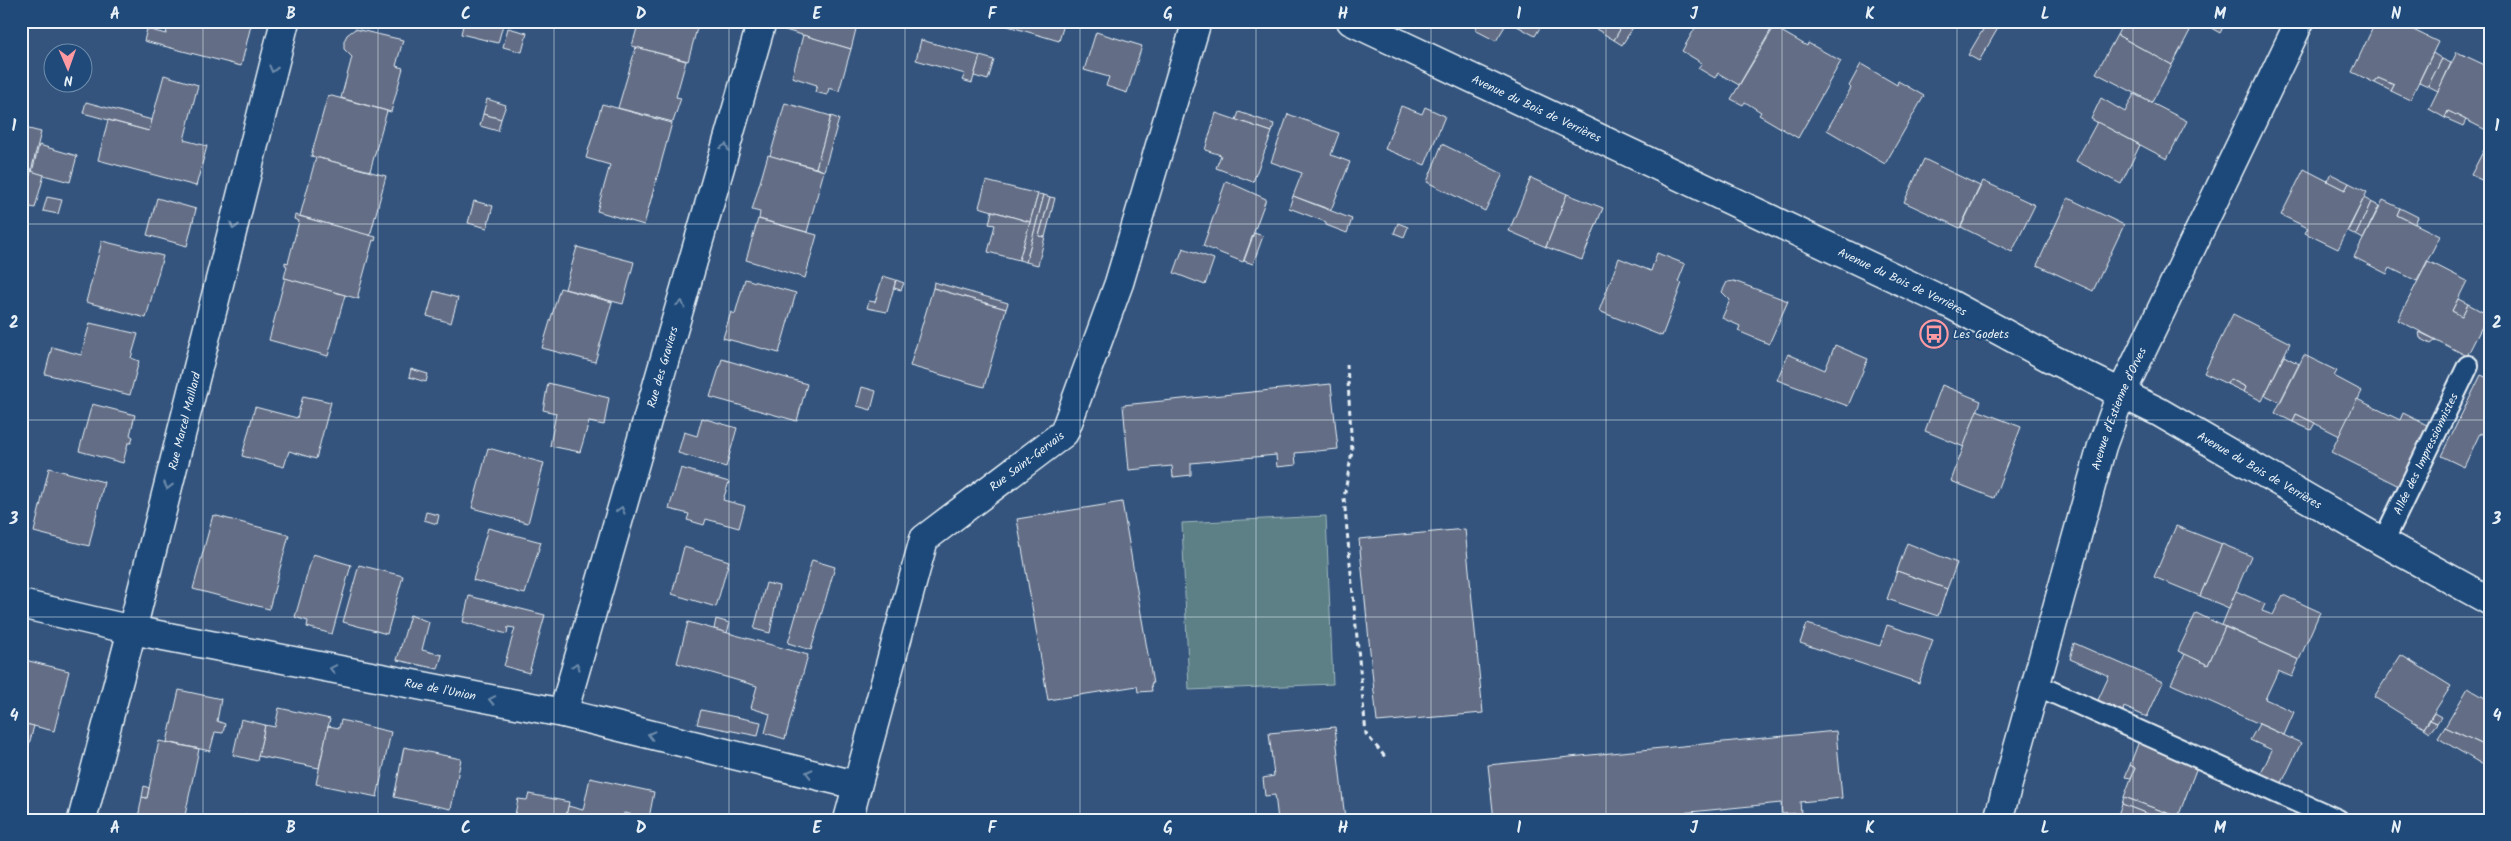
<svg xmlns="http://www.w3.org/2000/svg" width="2511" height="841" font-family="Kalam,sans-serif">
<rect width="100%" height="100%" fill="#34547d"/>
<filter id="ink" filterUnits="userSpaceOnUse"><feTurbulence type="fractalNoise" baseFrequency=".02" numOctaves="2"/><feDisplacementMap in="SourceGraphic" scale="10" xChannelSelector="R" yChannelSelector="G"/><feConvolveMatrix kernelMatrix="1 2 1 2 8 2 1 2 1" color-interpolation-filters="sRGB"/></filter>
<g filter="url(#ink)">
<!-- green -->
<path fill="#5b8086" stroke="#a2b8bf" d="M1326,516L1333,684L1189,690L1182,523Z"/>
<!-- building -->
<g fill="#646d85" stroke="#e8f1f8">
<path d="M169,21H252L241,66L144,41L147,29L166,34Z"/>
<path d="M464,21H504L498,43L461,34Z"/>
<path d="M639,21H699L688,61L632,46Z"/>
<path d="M780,21H858L851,49L778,28Z"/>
<path d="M991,21H1065L1059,41Z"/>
<path d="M1480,21H1508L1496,41L1475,30Z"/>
<path d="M1508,21H1544L1535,36Z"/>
<path d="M1583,21H1625L1614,40Z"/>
<path d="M1625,21H1637L1622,45L1614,40Z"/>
<path d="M1699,21H1755L1771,30L1739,85L1718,73L1715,78L1698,68L1702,63L1682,51Z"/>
<path d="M1988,21L2001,23L1979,61L1968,55Z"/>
<path d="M2124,21H2187L2193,25L2172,65L2117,35Z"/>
<path d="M2199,21H2226L2220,33Z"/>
<path d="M2376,21H2395L2438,42L2410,100L2391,91L2394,85L2378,78L2375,83L2352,72Z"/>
<path d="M1774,27L1807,46L1808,43L1841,61L1798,138L1759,115L1761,112L1745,102L1743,105L1731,99Z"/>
<path d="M508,28L527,33L522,52L503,47Z"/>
<path d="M355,29L403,40L396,66L403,68L391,112L341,98L352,57L344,49V41L347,35Z"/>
<path d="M1096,32L1142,46L1127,93L1106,86L1109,77L1084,70Z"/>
<path d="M803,35L851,49L839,91L829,88L827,95L815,92L817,85L792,77Z"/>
<path d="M2117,35L2172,65L2152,102L2096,73Z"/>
<path d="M921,40L980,56L972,83L962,80L965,74L916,60Z"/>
<path d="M636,47L686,61L676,97L681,98L673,122L618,108Z"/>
<path d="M2457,52L2489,67L2486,73L2490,75V132L2448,111L2445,118L2429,109Z"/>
<path d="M2433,53L2442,59L2428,86L2419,82Z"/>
<path d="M980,56L994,60L988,80L974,76Z"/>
<path d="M2442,59L2451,63L2438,91L2428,86Z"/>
<path d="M1861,64L1897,85L1898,81L1924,96L1885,164L1827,130L1851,88L1849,86Z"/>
<path d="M164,75L198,85L184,140L207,146L196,186L98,160L108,120L149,131Z"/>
<path d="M2378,78L2394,85L2391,91L2375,83Z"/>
<path d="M2134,94L2187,121L2167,159L2091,119L2101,98L2125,112Z"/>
<path d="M328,95L387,111L370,171L311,156Z"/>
<path d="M487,99L506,105L501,119L483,114Z"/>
<path d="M86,102L152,120L149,131L83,113Z"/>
<path d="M785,103L831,116L816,168L770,156Z"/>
<path d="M602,104L672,123L644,225L597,211L610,165L586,158Z"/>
<path d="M1401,106L1422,114L1425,107L1445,116L1425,165L1385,149Z"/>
<path d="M2448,111L2466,120L2463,126L2445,118Z"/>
<path d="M1239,112L1274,124L1272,132L1236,120Z"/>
<path d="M1216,113L1272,132L1253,182L1216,168L1221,155L1205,150Z"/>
<path d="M483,114L501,119L498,131L480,126Z"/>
<path d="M1288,114L1339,133L1331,155L1350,162L1331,210L1293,196L1302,173L1271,162Z"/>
<path d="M831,116L839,119L824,171L816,168Z"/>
<path d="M2097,122L2140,145L2121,184L2076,161Z"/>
<path d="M21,127L41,132L25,195L21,194Z"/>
<path d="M2490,138V184L2471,175Z"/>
<path d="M1442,144L1503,174L1485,211L1427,182Z"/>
<path d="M39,145L77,156L70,182L32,172Z"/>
<path d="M768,155L824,171L807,232L759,219L760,212L752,210Z"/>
<path d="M316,157L386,176L370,236L300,216Z"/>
<path d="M1924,159L1980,186L1960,228L1904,202Z"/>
<path d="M2304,169L2345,190L2349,183L2367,192L2338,249L2305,233L2308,228L2281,215Z"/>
<path d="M31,171L44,175L35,208L22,205Z"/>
<path d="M2331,174L2349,183L2345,190L2327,181Z"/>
<path d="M1531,178L1567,194L1546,247L1509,231Z"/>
<path d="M986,181L1038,194L1030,222L979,207Z"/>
<path d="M1226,181L1266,199L1243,262L1203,246Z"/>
<path d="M1983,181L2035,205L2012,252L1961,227Z"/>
<path d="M1038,194L1044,195L1026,262L1019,260Z"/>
<path d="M1567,194L1603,208L1582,260L1546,247Z"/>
<path d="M1044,195L1050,197L1039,236L1045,237L1038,265L1026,262Z"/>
<path d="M1293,196L1352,219L1347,233L1326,225V222L1289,208Z"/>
<path d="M47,197L62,200L58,214L43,211Z"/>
<path d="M1050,197L1055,198L1045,237L1039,236Z"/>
<path d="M157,198L196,209L187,246L147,235Z"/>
<path d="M2068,198L2124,225L2093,291L2037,265Z"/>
<path d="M2364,198L2371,202L2356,235L2348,231Z"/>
<path d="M2383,200L2400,208L2397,215L2440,236L2417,281L2390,268L2387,274L2354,257Z"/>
<path d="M474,201L493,206L487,228L468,223Z"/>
<path d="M2371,202L2379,206L2363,239L2356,235Z"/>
<path d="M2400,208L2418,217L2415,224L2397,215Z"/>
<path d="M992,211L1030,222L1019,260L988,252L995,225L989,224Z"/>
<path d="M295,215L376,237L375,241L373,240L358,295L359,299L284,278L287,266L285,265V262L288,263L299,221L294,219Z"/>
<path d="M758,219L817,235L805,278L746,260Z"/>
<path d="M1398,223L1408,227L1404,237L1394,233Z"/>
<path d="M1254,233L1263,236L1253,264L1244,261Z"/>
<path d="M102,241L163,256L146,318L86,302Z"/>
<path d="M577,247L634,262L623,304L565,289Z"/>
<path d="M1183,248L1214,259L1205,285L1174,273Z"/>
<path d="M1657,253L1685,264L1678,282L1682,283L1662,336L1599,311L1619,258L1651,271Z"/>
<path d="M2428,261L2467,281L2452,311L2462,316L2468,304L2488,315L2467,356L2398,320Z"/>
<path d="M883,276L896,280L887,312L867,308L869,301L875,302Z"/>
<path d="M285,278L345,295L328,356L269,340Z"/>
<path d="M745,279L796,293L779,353L723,338L731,312L735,314Z"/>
<path d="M896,280L904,283L901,290L894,288Z"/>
<path d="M1734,281L1788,301L1769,344L1738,331L1740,326L1722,318L1730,300L1722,292L1727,282Z"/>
<path d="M934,282L1008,303L1006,309L933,288Z"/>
<path d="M560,288L612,302L595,362L542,348Z"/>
<path d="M933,288L1006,309L984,387L910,366Z"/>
<path d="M434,291L458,298L451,323L427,316Z"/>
<path d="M2458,299L2468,304L2462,316L2452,311Z"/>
<path d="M2233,314L2290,343L2262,401L2244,392L2246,387L2230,379L2227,384L2204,373Z"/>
<path d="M90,323L138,334L131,358L139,361L130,395L45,374L52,347L81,355Z"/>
<path d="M2419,332L2436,340L2431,344L2420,338Z"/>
<path d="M1835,345L1868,359L1848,406L1777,380L1788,354L1825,370Z"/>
<path d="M2304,355L2337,371L2334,376L2362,391L2340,436L2296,414L2293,422L2275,413Z"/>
<path d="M2284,356L2299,364L2280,402L2265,395Z"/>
<path d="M722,359L807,384L797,421L710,397Z"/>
<path d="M411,369L428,374L426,382L409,377Z"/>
<path d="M2481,375L2490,379V438L2480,433L2464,467L2441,456Z"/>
<path d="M2230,379L2246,387L2244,392L2227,384Z"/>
<path d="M548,383L609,398L604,425L589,422L580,452L550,446L556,413L543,410Z"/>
<path d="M1331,384L1338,449L1295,453L1296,465L1277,467L1276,455L1191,463V475L1173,477L1172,466L1129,470L1123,405Z"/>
<path d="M1942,385L1981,401L1964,447L1925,431Z"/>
<path d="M862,387L876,391L871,410L857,406Z"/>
<path d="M303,396L331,402L316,459L289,451L284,467L242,456L255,407L297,418Z"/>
<path d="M2357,399L2400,420L2403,413L2433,428L2403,488L2331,452Z"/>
<path d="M92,404L135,415L130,435L133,437L131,443H128L123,463L79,451Z"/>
<path d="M1977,410L2021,427L1994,498L1951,481Z"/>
<path d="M2296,414L2315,423L2311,430L2293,422Z"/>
<path d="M702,418L737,428L726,467L678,453L684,432L697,436Z"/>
<path d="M488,448L544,463L528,523L472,508Z"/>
<path d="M49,468L104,482L89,546L34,532Z"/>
<path d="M681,468L729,482L723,500L745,506L739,528L706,519L704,525L687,520L689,514L669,509Z"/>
<path d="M1122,502L1153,684H1151L1152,691L1138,692L1137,686L1048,700L1017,519Z"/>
<path d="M426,512L439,515L437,524L424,520Z"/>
<path d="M213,515L289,535L269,609L193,589Z"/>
<path d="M2176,526L2222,544L2200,596L2154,577Z"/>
<path d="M488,528L541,542L525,594L473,580Z"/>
<path d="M1465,529L1483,713L1377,722L1359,539Z"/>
<path d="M1907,543L1957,563L1947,589L1897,571Z"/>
<path d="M2222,544L2251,556L2229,608L2200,596Z"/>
<path d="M684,547L729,561L716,607L672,594Z"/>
<path d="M313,554L351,565L332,634L307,627L308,621L295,617Z"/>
<path d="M812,560L835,567L811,650L788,643Z"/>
<path d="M359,565L403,576L387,634L343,622Z"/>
<path d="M1897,571L1947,589L1938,616L1887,599Z"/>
<path d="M766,583L779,586L770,633L754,629Z"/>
<path d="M2236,591L2265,604L2262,611L2273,615L2283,595L2320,612L2299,660L2222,625Z"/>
<path d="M469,596L545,615L529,673L504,666L515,628L508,627L507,634L463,622Z"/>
<path d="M2196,613L2225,627L2208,665L2178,651Z"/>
<path d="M410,615L429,622L422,650L442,655L438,669L397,660Z"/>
<path d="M716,619L730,623L727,633L714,629Z"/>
<path d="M688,622L808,655L785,739L765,733L770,714L751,708L757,686L677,663Z"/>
<path d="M1807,624L1880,646L1887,625L1933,640L1919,683L1800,643Z"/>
<path d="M2225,627L2299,660L2292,677L2278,671L2265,699L2294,712L2284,735L2171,684L2185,654L2208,665Z"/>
<path d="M2074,643L2163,682L2147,717L2124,707L2123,711L2098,700L2109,676L2070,659Z"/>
<path d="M2401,655L2451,686L2424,728L2374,697Z"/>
<path d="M21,659L69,671L54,731L21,723Z"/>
<path d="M2468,688L2490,701V748L2445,727Z"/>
<path d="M179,690L221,699L217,721L225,724L223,733L215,732L210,751L167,742Z"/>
<path d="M279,708L330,719L319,768L258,756L265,725L275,727Z"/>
<path d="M701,710L761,722L758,736L697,724Z"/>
<path d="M2434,713L2441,717L2437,723L2430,720Z"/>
<path d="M241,719L265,725L257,761L233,755Z"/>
<path d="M341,720L391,732L377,797L316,784L328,726L339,728Z"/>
<path d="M2430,720L2437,723L2430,732L2424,728Z"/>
<path d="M21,723L34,726L21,773Z"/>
<path d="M2259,724L2301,743L2280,787L2259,778L2272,750L2250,740Z"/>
<path d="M1335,727L1345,820H1278L1275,795L1265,796L1263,778L1274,776L1269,733Z"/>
<path d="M2445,727L2490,748V769L2438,738Z"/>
<path d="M1836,731L1842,798L1800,802L1801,813L1782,814L1781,803L1660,815V820H1642V817L1614,820H1494L1488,765Z"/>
<path d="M159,741L199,749L184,820L138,818L142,797L147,798Z"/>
<path d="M2139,741L2197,767L2178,817L2124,797L2135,768L2130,765Z"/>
<path d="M404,747L461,759L451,809L394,797Z"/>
<path d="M2130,765L2135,768L2131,778L2125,777Z"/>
<path d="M590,778L654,792L649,818L624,813L622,820H565L568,806L583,810Z"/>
<path d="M144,786L149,788L147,798L142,797Z"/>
<path d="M529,794L569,802L565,820H514L518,799L527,800Z"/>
<path d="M2124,797L2178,817L2177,820H2163L2122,804Z"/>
<path d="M2122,804L2163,820H2116Z"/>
<path d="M245,814L260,817L259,820H244Z"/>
<path d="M722,814L750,820H721Z"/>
</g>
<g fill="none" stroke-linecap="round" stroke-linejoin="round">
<!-- lane casing -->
<g stroke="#e8f1f8" stroke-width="24">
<g id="lane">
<path id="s1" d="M2383,542L2468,366"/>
<path d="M2034,684L2338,820"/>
</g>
</g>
<!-- street casing -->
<g stroke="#e8f1f8" stroke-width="31">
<g id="street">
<path id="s2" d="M1351,21L1950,304L2050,358L2159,412L2383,542L2490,601"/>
<path id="s3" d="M21,604L132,630L563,713L856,785"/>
<path id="s4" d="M563,713L762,21"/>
<path id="s5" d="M82,820L132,630L285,21"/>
<path id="s6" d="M848,820L924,539L1064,433L1119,283L1197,21"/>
</g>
</g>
<!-- secondary casing -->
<g stroke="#e8f1f8" stroke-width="31">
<g id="secondary">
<path id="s7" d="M1998,820L2102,446L2121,394L2300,21"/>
</g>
</g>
<!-- path -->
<path stroke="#e8f1f8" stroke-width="3" stroke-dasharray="5 4" stroke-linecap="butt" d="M1347,364L1352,451L1344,498L1366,734L1386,758"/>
<!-- lane -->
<use href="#lane" stroke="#1f4a7a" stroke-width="20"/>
<!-- street -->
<use href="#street" stroke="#1f4a7a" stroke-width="28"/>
<!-- secondary -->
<use href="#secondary" stroke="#1f4a7a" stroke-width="28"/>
</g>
<!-- one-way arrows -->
<defs><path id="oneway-chevron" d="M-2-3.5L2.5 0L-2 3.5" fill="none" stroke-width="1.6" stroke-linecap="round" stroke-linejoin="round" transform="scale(1.25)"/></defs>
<g stroke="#6f8dac">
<use href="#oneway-chevron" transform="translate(273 69) rotate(104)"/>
<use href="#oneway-chevron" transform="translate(725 147) rotate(-74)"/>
<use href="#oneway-chevron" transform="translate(234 226) rotate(104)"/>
<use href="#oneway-chevron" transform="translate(681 304) rotate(-74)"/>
<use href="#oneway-chevron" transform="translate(168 486) rotate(104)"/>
<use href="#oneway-chevron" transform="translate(621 510) rotate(-74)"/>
<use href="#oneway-chevron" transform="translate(576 666) rotate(-74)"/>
<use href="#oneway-chevron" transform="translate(333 669) rotate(-169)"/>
<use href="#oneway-chevron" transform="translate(492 700) rotate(-169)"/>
<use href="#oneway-chevron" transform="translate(651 735) rotate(-166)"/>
<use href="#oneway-chevron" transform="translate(809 773) rotate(-166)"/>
</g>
</g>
<!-- grid -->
<path fill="none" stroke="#e8f1f8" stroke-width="1" stroke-opacity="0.55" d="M203,21V820M378,21V820M554,21V820M729,21V820M905,21V820M1080,21V820M1256,21V820M1431,21V820M1606,21V820M1782,21V820M1957,21V820M2133,21V820M2308,21V820M21,224H2490M21,420H2490M21,617H2490"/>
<!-- icons -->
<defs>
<g id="bus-ring" transform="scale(1.4375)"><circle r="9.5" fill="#1f4a7a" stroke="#ff9aa2" stroke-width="1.5"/><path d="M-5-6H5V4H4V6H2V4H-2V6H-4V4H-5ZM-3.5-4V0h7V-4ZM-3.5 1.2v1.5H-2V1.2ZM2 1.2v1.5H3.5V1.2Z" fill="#ff9aa2"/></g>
</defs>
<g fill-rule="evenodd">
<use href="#bus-ring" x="1934" y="334"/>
</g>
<g text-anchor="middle" stroke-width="4" stroke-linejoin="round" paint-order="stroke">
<!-- street labels -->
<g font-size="12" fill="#e8f1f8" stroke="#1f4a7a">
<text dy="4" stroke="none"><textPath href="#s2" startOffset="205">Avenue du Bois de Verrières</textPath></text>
<text dy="4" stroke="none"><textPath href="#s2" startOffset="610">Avenue du Bois de Verrières</textPath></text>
<text dy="4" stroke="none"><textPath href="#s4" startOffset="360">Rue des Graviers</textPath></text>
<text dy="4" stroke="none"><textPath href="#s7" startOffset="429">Avenue d'Estienne d'Orves</textPath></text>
<text dy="4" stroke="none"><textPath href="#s5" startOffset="412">Rue Marcel Maillard</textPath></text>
<text dy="4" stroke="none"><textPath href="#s1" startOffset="98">Allée des Impressionnistes</textPath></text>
<text dy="4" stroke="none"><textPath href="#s6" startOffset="420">Rue Saint-Gervais</textPath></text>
<text dy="4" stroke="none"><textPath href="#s2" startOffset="1014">Avenue du Bois de Verrières</textPath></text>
<text dy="4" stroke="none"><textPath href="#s3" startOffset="428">Rue de l'Union</textPath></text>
</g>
<!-- poi labels -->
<g font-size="12" fill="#e8f1f8" stroke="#1f4a7a" text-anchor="start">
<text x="1953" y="338">Les Godets</text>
</g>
</g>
<!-- margin -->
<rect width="2511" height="841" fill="none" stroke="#1f4a7a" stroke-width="55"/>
<!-- north arrow -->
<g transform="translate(68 68) rotate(178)"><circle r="24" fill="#1f4a7a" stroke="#6f8dac"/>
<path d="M0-4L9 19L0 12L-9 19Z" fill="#ff9aa2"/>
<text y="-8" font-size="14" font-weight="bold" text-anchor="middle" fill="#e8f1f8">N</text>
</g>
<rect x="28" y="28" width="2456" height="786" fill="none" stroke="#e8f1f8" stroke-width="2"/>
<g font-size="16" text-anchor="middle" font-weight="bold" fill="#e8f1f8">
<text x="115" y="19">A</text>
<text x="291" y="19">B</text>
<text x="466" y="19">C</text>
<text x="641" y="19">D</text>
<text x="817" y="19">E</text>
<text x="992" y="19">F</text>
<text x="1168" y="19">G</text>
<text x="1343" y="19">H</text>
<text x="1519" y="19">I</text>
<text x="1694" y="19">J</text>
<text x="1870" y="19">K</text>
<text x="2045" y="19">L</text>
<text x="2220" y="19">M</text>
<text x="2396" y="19">N</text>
<text x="14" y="131">1</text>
<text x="2497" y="131">1</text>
<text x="14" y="328">2</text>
<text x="2497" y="328">2</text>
<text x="14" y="524">3</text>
<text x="2497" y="524">3</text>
<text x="14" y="721">4</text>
<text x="2497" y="721">4</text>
<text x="115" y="833">A</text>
<text x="291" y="833">B</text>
<text x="466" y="833">C</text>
<text x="641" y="833">D</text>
<text x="817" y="833">E</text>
<text x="992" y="833">F</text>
<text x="1168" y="833">G</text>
<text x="1343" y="833">H</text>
<text x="1519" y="833">I</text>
<text x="1694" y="833">J</text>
<text x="1870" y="833">K</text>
<text x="2045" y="833">L</text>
<text x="2220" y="833">M</text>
<text x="2396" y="833">N</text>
</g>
</svg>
